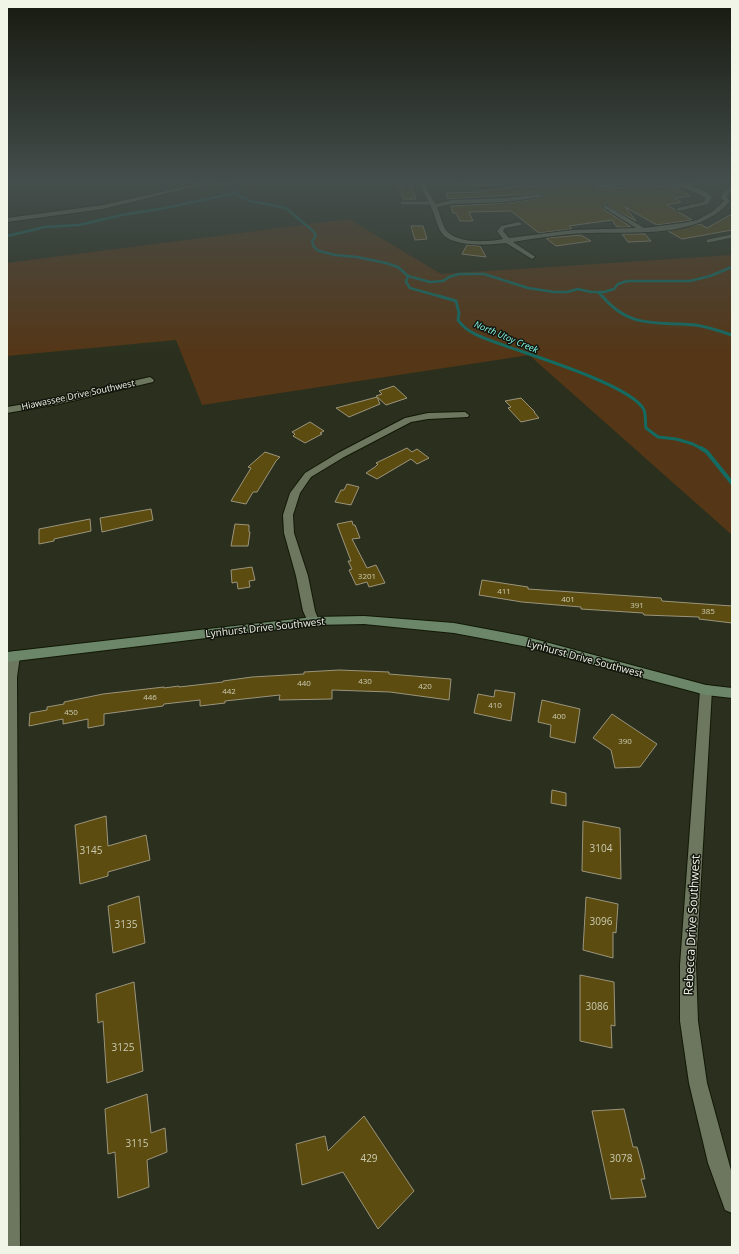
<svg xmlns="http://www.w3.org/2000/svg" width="739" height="1254" font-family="'Open Sans',sans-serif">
<rect width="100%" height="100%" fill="#2a301d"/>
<!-- green -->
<path fill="#553616" d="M349,219L441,274L732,255V535L529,355L202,405L176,340L7,356V263Z"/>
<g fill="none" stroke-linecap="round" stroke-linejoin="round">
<!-- stream-far2 -->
<g stroke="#146b62" stroke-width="2.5">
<path d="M228,181L238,195L250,201L286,208L313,231L316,235L312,242L314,247L319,251L335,255L357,257L386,263L398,267L408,276"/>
<path d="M7,236L45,227L79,225L122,215L165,208L236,193"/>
<path d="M408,276L406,282L410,288L442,297"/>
<path d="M408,276L430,282L443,281L449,277L459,274H484L528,288L554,292H567L578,289L591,292H604L614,289L618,284L627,281H690L710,276L732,267"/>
<path d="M598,292L603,297"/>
</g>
<!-- stream-far1 -->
<g stroke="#146b62" stroke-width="3">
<path d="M439,296L456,301L459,313L458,320C468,335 490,340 506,346C533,356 633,386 644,410C646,415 645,423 646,428L658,437L676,439L693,444L702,449"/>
<path d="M602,296C631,330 656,321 696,325C708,327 720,331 732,335"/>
</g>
<!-- stream -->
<path stroke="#146b62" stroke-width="4" d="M701,448L707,452L732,483"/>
</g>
<!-- building -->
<g fill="#5c4c10" stroke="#9b947c">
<path d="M398,181H410L416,199H403Z"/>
<path d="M587,181H623L595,184L592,187L596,190L638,185L674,187L690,196L675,198L681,202L667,205L692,220L657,225L625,207L636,221L605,204L602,207L603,209L631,227H617L612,220L569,226L572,229L539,233L511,211L469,212L473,221H460L456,213H453L451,206L505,203L541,198L545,195L544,193L448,199L446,193L483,192L481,191L527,185L530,187Z"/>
<path d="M732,214V230L682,239L668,231L700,224L707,228Z"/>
<path d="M411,226H423L427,239L415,240Z"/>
<path d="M622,234H645L651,241L628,242Z"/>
<path d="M581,235L591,241L556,246L546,238Z"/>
<path d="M467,245L480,246L486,257L462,254Z"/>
<path d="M394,386L407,398L386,405L376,396L382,394L379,391Z"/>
<path d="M377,397L380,404L349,417L336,408Z"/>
<path d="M521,398L535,412H534L539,418L521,422L508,408L511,407L505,401Z"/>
<path d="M310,422L324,431L320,433L322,434L305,443L293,436L295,434L292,432Z"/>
<path d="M407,448L412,452L417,449L429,458L417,464L411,459L377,479L366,473L375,467L378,464L376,463Z"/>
<path d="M265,452L280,457L276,461L257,492H253L246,504L231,501L251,468L248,467Z"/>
<path d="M347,484L359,487L351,505L335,502L341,490H344Z"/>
<path d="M151,509L153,520L102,532L100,518Z"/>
<path d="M90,519L91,531L54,539V541L39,544V529Z"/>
<path d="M352,521L353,525H355L360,538L352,539L367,568L376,565L385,583L369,587L367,582L356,585L349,570L352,569L348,561H351L337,524Z"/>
<path d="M235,524L249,525V532H250L248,546H231Z"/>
<path d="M252,567L255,580L249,581L250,587L238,589L237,582L232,583L231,570Z"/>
<path d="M482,580L528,587V589L661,598L662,601L732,606V623L699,619V617L644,615L643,613L581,609V607L522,602L479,595Z"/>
<path d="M339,670L389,672V674L451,679L449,700L390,692L332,690V699L279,700L280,695L225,701V703L200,706V700L164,704L163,706L104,714V725L88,728V719L63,724V719L29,726L30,713L47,710V707L64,704V702L103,694L164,687V688L179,686V687L223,682V681L252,677L304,674V672Z"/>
<path d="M495,690L515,693L511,721L474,713L478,694L494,697Z"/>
<path d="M542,700L580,709L575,743L550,737L551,725L538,722Z"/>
<path d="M612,714L657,744L640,767L615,768L611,750L593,738Z"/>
<path d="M552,790L566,793V806L551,803Z"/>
<path d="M106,816L108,846L146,835L150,860L108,872V876L80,884L75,825Z"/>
<path d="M583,821L620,828L621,879L582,871Z"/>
<path d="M139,896L145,943L113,953L108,906Z"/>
<path d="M586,897L618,904L616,933L613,932V958L583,950Z"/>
<path d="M580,975L614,982L615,1026L611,1025L612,1048L580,1041Z"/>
<path d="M134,982L143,1071L107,1083L103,1021L98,1023L96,994Z"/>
<path d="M147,1094L151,1133L165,1128L167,1152L147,1160L149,1187L118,1198L115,1152L108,1154L105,1109Z"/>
<path d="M624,1109L633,1147H637L643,1169L645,1179H641L646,1197L611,1199L592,1111Z"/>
<path d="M364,1116L414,1191L378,1229L343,1172L302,1185L296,1144L325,1136L328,1151Z"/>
</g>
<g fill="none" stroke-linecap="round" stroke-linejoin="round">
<!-- lane casing -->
<g stroke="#121806" stroke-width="4">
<g id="lane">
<path d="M402,203H432"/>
<path d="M708,241L732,236"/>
</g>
</g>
<!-- street casing -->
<g stroke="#121806" stroke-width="2">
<g id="street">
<path d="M210,181H218L103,209L7,222V218L103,205Z"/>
<path d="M417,181H422L436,204L452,200L505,198L543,194L544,195L541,197L505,202L452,204L437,207C440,214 442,224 446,230C456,244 489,242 503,239L497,231L501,226L519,222L522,224L521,225L505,228L503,231L509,238L573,230L636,228L604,208L603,207L606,205L644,228L683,223L697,220L712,212L724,201L721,198L723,192L732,187V191L728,194L727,198L730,201C698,240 631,231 586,233C561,234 537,238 513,242L534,256L535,257L532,259L506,243C490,245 451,248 441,232C438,227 436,220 434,214C429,202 424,192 417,181Z"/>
<path d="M461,181H467L472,183L521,181L518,183C502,184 473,192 461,181Z"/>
<path d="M633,181C660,181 691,178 712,197L708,204L679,211L677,210V208L704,202L706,198C671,177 634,183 596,189L593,187L596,185Z"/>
<path d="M150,377L154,380L153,382L59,404L7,413V407L59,398Z"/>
<path d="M465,412L469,415L468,417L428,419L411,422L344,457L311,477L300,493L293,515L294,533L308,576L315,611L319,621L317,624L313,625L309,624L303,611L296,576L284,533L283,515L290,493L305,473L338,453L405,418L428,413Z"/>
<path d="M14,651L18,653L20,656L17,677L20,1247H7V661L10,653Z"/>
<path d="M706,685L711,686L712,690L696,965L698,1021L707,1083L732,1174V1213L725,1210L708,1163L689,1083L680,1021V965L700,690L701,686Z"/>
</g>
</g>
<!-- secondary casing -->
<g stroke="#121806" stroke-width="2">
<path id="secondary" d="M364,616L454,623L523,636L706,685L732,688V698L706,695L523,646L454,633L364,624L313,625L7,662V652L313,617Z"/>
</g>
<!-- lane -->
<use href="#lane" stroke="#6d765f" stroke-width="3"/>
<!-- street -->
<use href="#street" fill="#6d765f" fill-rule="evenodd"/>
<!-- secondary -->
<use href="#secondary" fill="#6c8669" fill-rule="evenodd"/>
</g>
<!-- sky -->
<linearGradient id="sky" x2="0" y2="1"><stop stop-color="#171a10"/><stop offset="0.51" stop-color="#444e4c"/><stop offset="1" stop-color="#444e4c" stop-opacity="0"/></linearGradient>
<rect width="739" height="356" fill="url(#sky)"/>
<g text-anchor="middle" stroke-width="3" stroke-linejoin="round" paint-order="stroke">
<!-- number labels -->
<g font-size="8" fill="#cbcbb2">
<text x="367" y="579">3201</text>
<text x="504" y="594">411</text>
<text x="568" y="602">401</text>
<text x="637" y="608">391</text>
<text x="708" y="614">385</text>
<text x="365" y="684">430</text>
<text x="304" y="686">440</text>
<text x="425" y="689">420</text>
<text x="229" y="694">442</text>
<text x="150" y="700">446</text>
<text x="495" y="708">410</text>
<text x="71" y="715">450</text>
<text x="559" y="719">400</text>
<text x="625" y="744">390</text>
</g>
<!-- far-water labels -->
<g font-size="9" font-style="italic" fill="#82f6e7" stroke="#14170e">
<text transform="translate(506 337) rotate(23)" y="3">North Utoy Creek</text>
</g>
<!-- far-street labels -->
<g font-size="9" fill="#f0f5e8" stroke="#14170e">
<text transform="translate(78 395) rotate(-12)" y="3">Hiawassee Drive Southwest</text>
</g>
<!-- street labels -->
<g font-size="10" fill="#f0f5e8" stroke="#14170e">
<text transform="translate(265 627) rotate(-6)" y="4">Lynhurst Drive Southwest</text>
<text transform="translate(585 658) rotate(15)" y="4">Lynhurst Drive Southwest</text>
</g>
<!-- near-number labels -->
<g font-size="10" fill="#cbcbb2">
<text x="601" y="852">3104</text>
<text x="91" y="854">3145</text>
<text x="601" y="925">3096</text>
<text x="126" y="928">3135</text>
<text x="597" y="1010">3086</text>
<text x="123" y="1051">3125</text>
<text x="137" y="1147">3115</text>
<text x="369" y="1162">429</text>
<text x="621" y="1162">3078</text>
</g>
<!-- near-street labels -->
<g font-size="12" fill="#f0f5e8" stroke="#14170e">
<text transform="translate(692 925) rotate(-87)" y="4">Rebecca Drive Southwest</text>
</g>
</g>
<!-- border -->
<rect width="739" height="1254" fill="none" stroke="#f0f5e8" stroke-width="16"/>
</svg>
